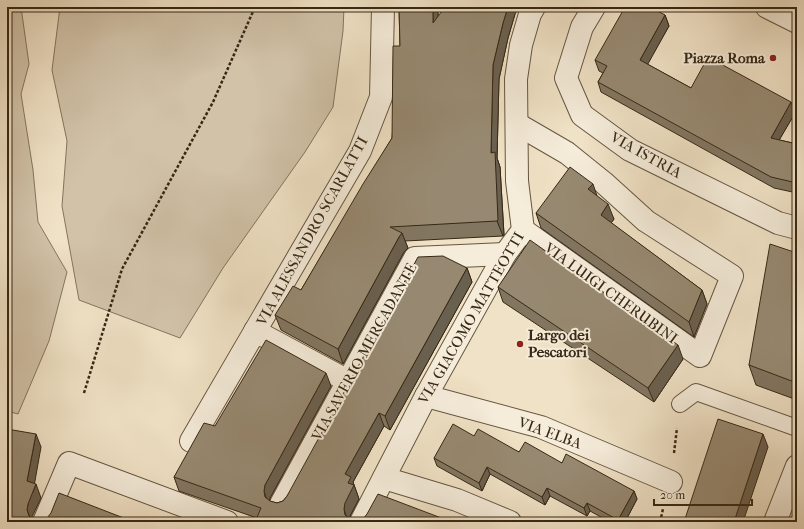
<svg xmlns="http://www.w3.org/2000/svg" width="804" height="529" font-family="'IM FELL French Canon',serif">
<rect width="100%" height="100%" fill="#f0e2c6"/>
<filter id="stains"><feTurbulence type="fractalNoise" baseFrequency=".005" numOctaves="4"/><feColorMatrix values="0 0 0 0 .2 0 0 0 0 .09 0 0 0 0 .02 0 0 0 .5 -.17"/></filter>
<radialGradient id="worn" r=".72"><stop offset=".6" stop-color="#630" stop-opacity="0"/><stop offset="1" stop-color="#630" stop-opacity=".3"/></radialGradient>
<!-- green -->
<g fill="#d1c2a8" stroke="#84755e">
<path d="M7,7H21L29,64L21,94L33,170L38,222L67,272L49,341L18,414L7,411Z"/>
<path d="M60,7H344L343,31L333,107L305,152L223,268L180,338L79,300L62,206L67,141L52,70Z"/>
</g>
<g fill="none" stroke-linecap="round" stroke-linejoin="round">
<!-- service casing -->
<g stroke="#655641" stroke-width="18">
<path id="service" d="M680,404L696,392L797,428"/>
</g>
<!-- minor casing -->
<g stroke="#655641" stroke-width="24">
<g id="minor">
<path d="M594,7L582,27L566,78L582,115L630,150L778,223L797,228"/>
<path d="M767,7L797,22"/>
<path d="M517,124L567,153L603,182L646,221L732,276L700,356L523,230"/>
<path d="M255,331L348,381"/>
<path d="M426,396L541,427L671,482"/>
<path d="M191,441L360,151L381,97L383,7"/>
<path d="M384,478L457,500L510,522"/>
<path d="M281,504L415,258L505,254"/>
<path d="M44,522L69,463L227,522"/>
<path d="M361,522L426,396L505,254L523,230L517,181L516,79L521,45L530,14L534,7"/>
<path d="M775,522L797,466"/>
</g>
</g>
<!-- path -->
<g stroke="#372815" stroke-width="2.5" stroke-dasharray="3 2" stroke-linecap="butt">
<path d="M84,393L122,269L213,102L255,7"/>
<path d="M674,453L677,428"/>
<path d="M660,522L663,509"/>
</g>
<!-- service -->
<use href="#service" stroke="#f5ecda" stroke-width="16"/>
<!-- minor -->
<use href="#minor" stroke="#f5ecda" stroke-width="22"/>
</g>
<!-- wall -->
<g fill="#827661" stroke="#372815">
<path d="M399,7H438V16L515,14L508,38L499,79L497,158L500,167L504,235L503,236L405,241L408,248L404,252L343,364L281,330L275,315L301,290L392,138L400,46Z"/>
<path d="M665,15L669,26L647,64L691,88L795,113L779,140L797,144V193L774,188L601,92L598,82L603,73L599,71L595,60Z"/>
<path d="M597,196L614,219L611,223L702,290L707,304L694,337L541,228L536,213Z"/>
<path d="M797,253V400L756,385L749,365Z"/>
<path d="M467,268L472,282L390,430L384,426L353,482L359,499L350,516L349,519L357,521L452,522H255L257,518L179,491L174,477L215,426L331,386L270,498L269,501L277,503L283,501L287,496Z"/>
<path d="M498,287L683,359L654,402L503,302Z"/>
<path d="M474,436L519,452L562,463L634,491L637,499L625,522H610L590,511L587,516L550,496L545,505L490,474L482,491L437,466L434,458Z"/>
</g>
<!-- shaded-wall -->
<g fill="#6a604f" stroke="#372815">
<path d="M433,7H438V38L433,23Z"/>
<path d="M508,7H519L515,14L508,38L499,79L497,158L500,167L504,235L503,236L497,221L491,153L493,65L503,23Z"/>
<path d="M665,15L669,26L644,71L640,60Z"/>
<path d="M791,102L795,113L774,149L771,138Z"/>
<path d="M593,184L598,199L588,189Z"/>
<path d="M608,204L614,219L606,230L601,215Z"/>
<path d="M402,233L408,248L404,252L343,364L338,349L399,237Z"/>
<path d="M467,268L472,282L390,430L385,416Z"/>
<path d="M702,290L707,304L694,337L689,322Z"/>
<path d="M678,345L683,359L654,402L648,388Z"/>
<path d="M326,373L331,386L270,498L269,505L270,510L264,491L265,485Z"/>
<path d="M379,413L384,426L353,482L359,499L350,516L349,522H348L344,509L345,474Z"/>
<path d="M36,434L41,447L33,492L36,484L41,498L32,517V522L27,510L28,504L27,481Z"/>
<path d="M763,434L768,447L743,522H734Z"/>
<path d="M487,467L490,474L482,491L479,483Z"/>
<path d="M547,488L550,496L545,505L542,497Z"/>
<path d="M634,491L637,499L625,522H619L618,520Z"/>
<path d="M587,503L590,511L587,516L584,508Z"/>
</g>
<!-- building -->
<g fill="#978971" stroke="#372815">
<path d="M399,7H433V23L445,7H508L503,23L493,65L491,153L495,152L498,220L497,221L390,227L402,233L399,237L338,349L275,315L293,286L301,290L363,184L392,138L393,46H400Z"/>
<path d="M625,7H650L665,15L640,60L691,88L708,57L791,102L771,138L797,144V183L771,177L598,82L607,66L595,60Z"/>
<path d="M570,167L593,184L588,189L608,204L601,215L702,290L689,322L536,213Z"/>
<path d="M530,240L678,345L648,388L498,287Z"/>
<path d="M770,244L797,253V383L749,365Z"/>
<path d="M443,256L467,268L385,416L379,413L345,474L351,477L348,483L354,485L345,503L344,509L345,515L350,519L357,521L363,519L367,514L378,494L452,522H255L261,508L174,477L204,423L215,426L266,340L326,373L265,485L264,491L265,497L270,501L277,503L283,501L287,496L418,257Z"/>
<path d="M718,419L763,434L734,522H684Z"/>
<path d="M453,424L474,436L478,429L519,452L525,442L562,463L566,454L634,491L618,520L587,503L584,508L547,488L542,497L487,467L479,483L434,458Z"/>
<path d="M7,429L36,434L27,481L36,484L28,504L27,510L29,516L34,520L41,521L47,518L51,513L59,493L134,522H7Z"/>
</g>
<!-- markers -->
<g fill="#8f2418" stroke="#f5ecda" stroke-width="1.5">
<circle cx="773" cy="58" r="4"/>
<circle cx="520" cy="344" r="4"/>
</g>
<g text-anchor="middle" stroke-width="4" stroke-linejoin="round" paint-order="stroke">
<!-- poi labels -->
<g font-size="15" font-weight="bold" fill="#372815" stroke="#f5ecda" text-anchor="end">
<text x="765" y="63">Piazza Roma</text>
<text x="528" y="340" text-anchor="start">Largo dei<tspan x="528" dy="17">Pescatori</tspan></text>
</g>
<!-- street labels -->
<g font-size="15" fill="#372815" stroke="#f5ecda">
<text transform="translate(646 155) rotate(29)" y="5">VIA ISTRIA</text>
<text transform="translate(312 231) rotate(-61)" y="5">VIA ALESSANDRO SCARLATTI</text>
<text transform="translate(611 293) rotate(36)" y="5">VIA LUIGI CHERUBINI</text>
<text transform="translate(471 318) rotate(-60)" y="5">VIA GIACOMO MATTEOTTI</text>
<text transform="translate(364 352) rotate(-61)" y="5">VIA SAVERIO MERCADANTE</text>
<text transform="translate(550 433) rotate(20)" y="5">VIA ELBA</text>
</g>
</g>
<!-- margin -->
<rect width="804" height="529" fill="none" stroke="#f0e2c6" stroke-width="24"/>
<rect x="8" y="8" width="788" height="513" fill="none" stroke="#372815" stroke-width="2"/>
<rect x="12" y="12" width="780" height="505" fill="none" stroke="#372815"/>
<!-- scale -->
<path d="M654 499v6h98v-6" fill="none" stroke="#372815" stroke-width="2"/>
<text x="660" y="499" font-size="12" fill="#372815" stroke="#f5ecda" stroke-width="3" paint-order="stroke">20 m</text>
<rect width="100%" height="100%" filter="url(#stains)"/>
<rect width="100%" height="100%" fill="url(#worn)"/>
</svg>
